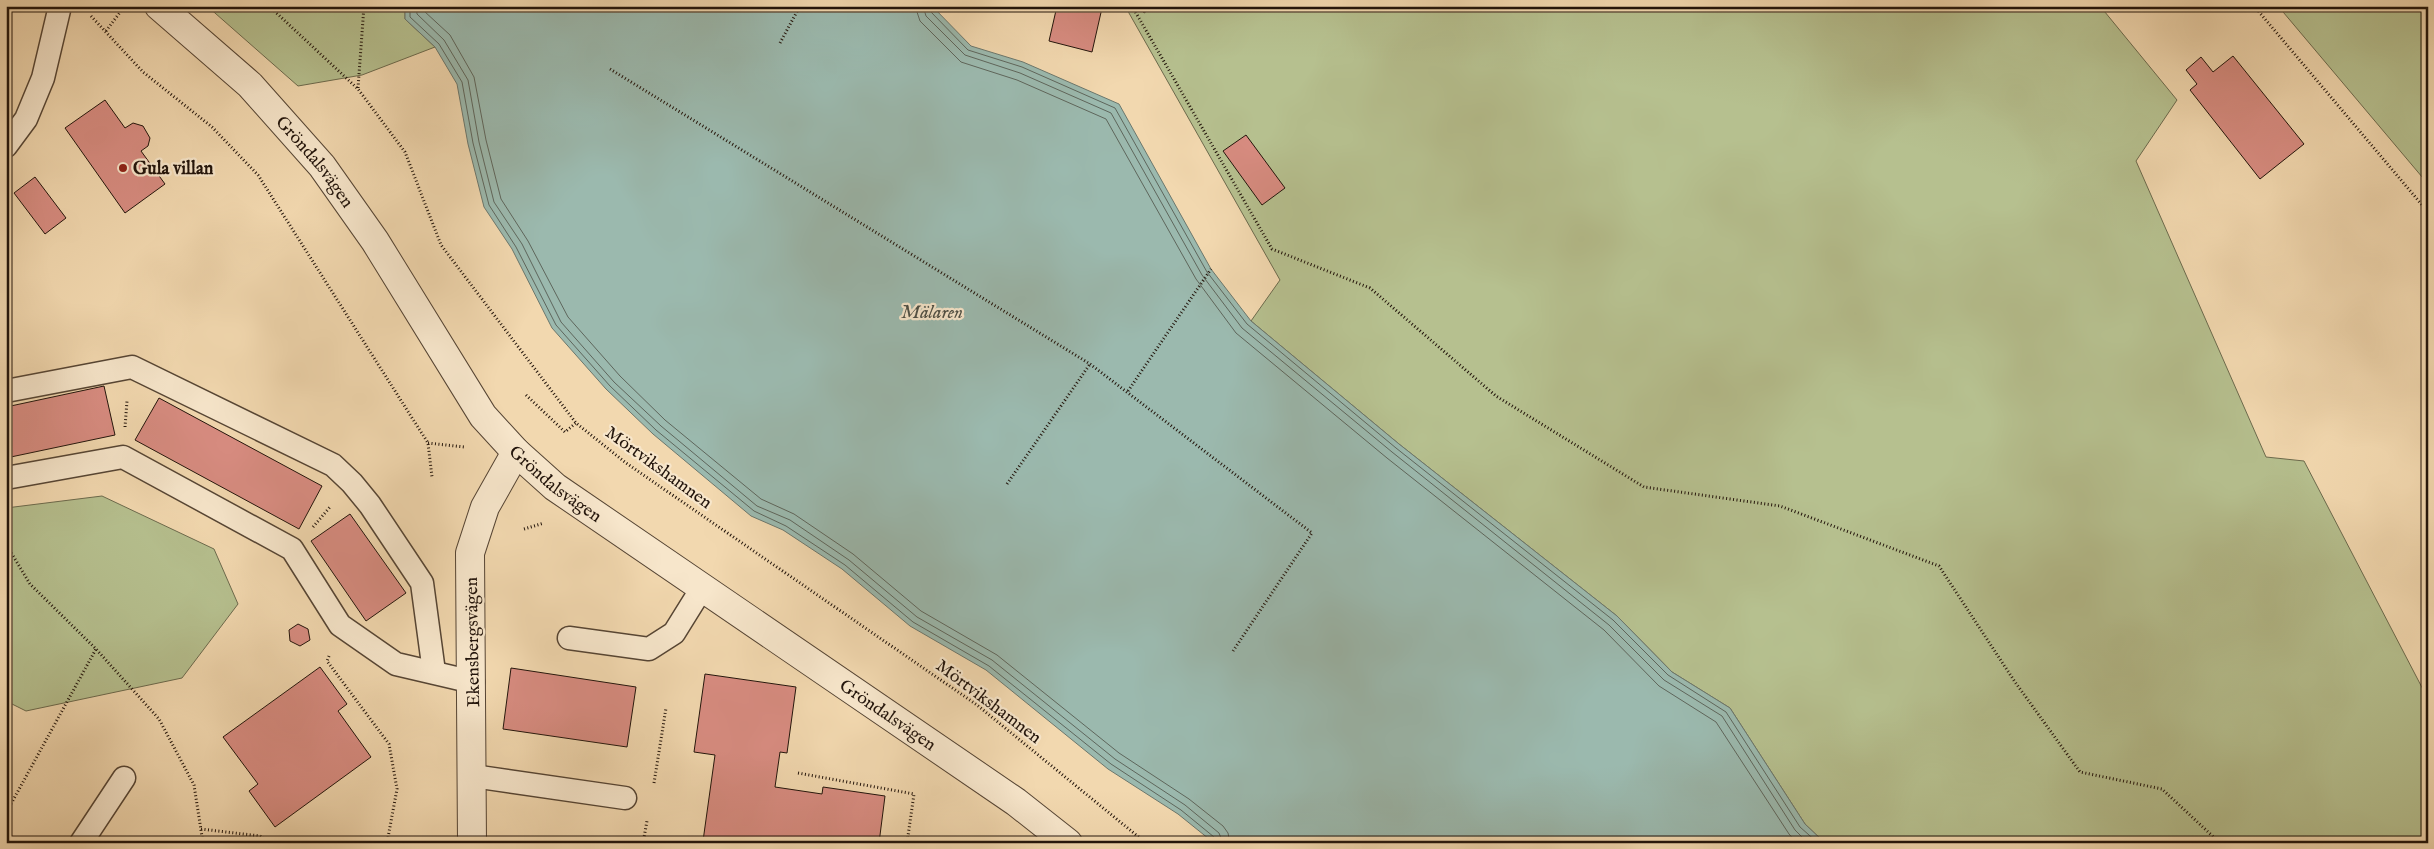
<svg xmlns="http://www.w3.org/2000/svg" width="2434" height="849" font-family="'IM FELL English',serif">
<rect width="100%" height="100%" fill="#f2d8af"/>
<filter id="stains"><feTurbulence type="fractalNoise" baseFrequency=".004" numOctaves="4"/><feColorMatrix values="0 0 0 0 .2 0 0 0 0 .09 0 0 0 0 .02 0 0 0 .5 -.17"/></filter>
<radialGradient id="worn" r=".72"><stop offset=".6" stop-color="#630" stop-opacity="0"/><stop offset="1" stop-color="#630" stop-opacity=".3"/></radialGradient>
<!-- green -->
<g fill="#b6c08f" stroke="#6c6a4d">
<path d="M207,6H405V19L435,47L362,75L298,86Z"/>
<path d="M1125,6H2100L2177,100L2136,161L2266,457L2304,461L2428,699V843H1825L1805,824L1730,708L1672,672L1617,616L1399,444L1251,321L1280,280Z"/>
<path d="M2278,6H2428V184Z"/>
<path d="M102,496L214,549L238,604L182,678L26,711L6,701V508Z"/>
</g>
<!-- water -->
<path fill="#9bb9ae" stroke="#6b776d" d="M405,6H932L971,46L1023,62L1119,104L1211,269L1251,321L1399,444L1617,616L1672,672L1730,708L1805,824L1825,843H1214L1178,814L1108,769L986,670L910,626L842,569L783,530L751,516L653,434L606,389L552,328L512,249L484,207L468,144L457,84L435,47L405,19Z"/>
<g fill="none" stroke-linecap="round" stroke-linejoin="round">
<!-- shore -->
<g stroke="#5e665c" stroke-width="1">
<path d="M410,6V17L439,44L462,82L473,143L489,205L516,247L556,325L610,386L656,430L754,511L786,526L845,565L913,622L989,666L1111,764L1181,810L1214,837L1216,843"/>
<path d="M416,6L417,14L444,40L468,80L479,142L494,202L522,244L561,322L614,382L661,426L757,506L790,520L849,560L917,617L992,660L1115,759L1185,805L1219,833L1223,843"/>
<path d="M424,6V11L450,35L474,77L486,140L501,199L528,241L568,317L620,376L665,420L761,499L794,514L853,554L921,611L997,655L1119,753L1189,799L1223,826L1228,833L1230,843"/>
<path d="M915,6L920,21L961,62L1017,80L1106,119L1196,279L1236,333L1387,458L1604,630L1659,686L1716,722L1789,834L1797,843"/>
<path d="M923,6L926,16L965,55L1020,73L1111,113L1202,275L1242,328L1392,452L1609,625L1664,680L1722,716L1795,830L1808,843"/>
<path d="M929,6L931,12L968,50L1022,67L1115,108L1207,272L1247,324L1396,448L1613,620L1668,675L1726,712L1800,827L1818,843"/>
</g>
</g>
<!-- building -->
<g fill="#d88c81" stroke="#22140b">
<path d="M1057,6L1102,8L1092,52L1049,41Z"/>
<path d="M1139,6H1154L1144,13Z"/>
<path d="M2233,56L2304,144L2260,179L2190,90L2197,84L2186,70L2201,57L2213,72Z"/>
<path d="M105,100L125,128L133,123L143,126L150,138L148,146L141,151L165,184L125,213L65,128Z"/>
<path d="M1246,135L1285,188L1262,205L1223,151Z"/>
<path d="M35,177L66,218L45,234L14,193Z"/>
<path d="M104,386L115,435L6,458V407Z"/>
<path d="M159,398L322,486L299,529L135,440Z"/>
<path d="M350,514L406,593L366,621L311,541Z"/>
<path d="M298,624L308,629L310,640L300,646L290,641L289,630Z"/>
<path d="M320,667L347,704L338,711L371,757L275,827L249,791L258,784L223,737Z"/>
<path d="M511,668L636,687L627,747L503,729Z"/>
<path d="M705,674L796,687L787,753L780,752L775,787L822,794L823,787L885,796L879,843L703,841L715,755L694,752Z"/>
</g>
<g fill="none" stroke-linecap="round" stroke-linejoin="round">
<!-- service casing -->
<g stroke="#564534" stroke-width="25">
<g id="service">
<path d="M6,146L26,119L43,78L60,6"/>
<path d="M6,391L132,367L333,465L352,483L370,505L422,583L434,672"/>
<path d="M6,478L123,457L292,549L340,625L396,664L473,682"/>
<path d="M569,638L649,649L674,633L702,588"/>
<path d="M473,776L625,798"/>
<path d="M81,843L124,778"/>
</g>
</g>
<!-- minor casing -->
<g stroke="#564534" stroke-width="30">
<g id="minor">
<path id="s1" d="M159,6L250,85L322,166L375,241L483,416L516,452L555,487L1016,802L1068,843"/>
<path d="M472,843L470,553L485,507L516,452"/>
</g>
</g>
<!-- path -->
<g stroke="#22140b" stroke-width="3" stroke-dasharray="1 2.5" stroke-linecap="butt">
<path d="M269,6L358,89L405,152L441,245L576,423L626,463L977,705L1146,843"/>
<path d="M1132,6L1272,249L1370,288L1496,396L1644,487L1780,506L1939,566L2015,682L2080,772L2162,789L2220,843"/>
<path d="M2254,6L2428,212"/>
<path d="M91,16L143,72L212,127L258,175L428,443L432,477"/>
<path d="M106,31L124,7"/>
<path d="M780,43L800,6"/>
<path d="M610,69L1090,364L1312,533L1233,651"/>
<path d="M358,88L364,6"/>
<path d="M1128,391L1211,269"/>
<path d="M526,395L565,432L576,423"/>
<path d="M125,427L127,401"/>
<path d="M428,443L464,447"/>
<path d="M1007,484L1090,364"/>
<path d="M313,527L330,507"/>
<path d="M524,529L544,523"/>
<path d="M6,544L30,584L96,649L159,719L194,785L203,843"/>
<path d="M329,656L327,661L389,744L397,789L387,843"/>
<path d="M798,773L914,794L907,843"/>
<path d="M654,783L666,708"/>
<path d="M6,813L96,649"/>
<path d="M201,829L260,836L271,843"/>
<path d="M908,838L952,843"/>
<path d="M643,843L647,821"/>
</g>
<!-- service -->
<use href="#service" stroke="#f7e6cb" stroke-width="22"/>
<!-- minor -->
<use href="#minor" stroke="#f7e6cb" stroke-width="28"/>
</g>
<!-- markers -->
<circle fill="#8f2418" stroke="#f7e6cb" stroke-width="2" cx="123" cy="168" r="5"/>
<g text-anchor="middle" stroke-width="4.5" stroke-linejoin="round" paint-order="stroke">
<!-- street labels -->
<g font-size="18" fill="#22140b" stroke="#f7e6cb">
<text dy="6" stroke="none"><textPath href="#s1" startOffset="221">Gröndalsvägen</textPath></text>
<text transform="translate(659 467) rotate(36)" y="6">Mörtvikshamnen</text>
<text dy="6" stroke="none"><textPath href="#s1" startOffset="626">Gröndalsvägen</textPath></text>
<text transform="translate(472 642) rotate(-91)" y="6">Ekensbergsvägen</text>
<text transform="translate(989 701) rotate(37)" y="6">Mörtvikshamnen</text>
<text dy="6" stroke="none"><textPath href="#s1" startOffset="1031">Gröndalsvägen</textPath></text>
</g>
<!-- poi labels -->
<g font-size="18" font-weight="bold" fill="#22140b" stroke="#f7e6cb" text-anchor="start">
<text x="133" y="174">Gula villan</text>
</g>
<!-- water labels -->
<g font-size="19" font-style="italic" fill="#4c4e44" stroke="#f7e6cb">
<text x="932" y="318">Mälaren</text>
</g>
</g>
<!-- margin -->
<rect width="2434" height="849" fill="none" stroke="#f2d8af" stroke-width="25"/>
<rect x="8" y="8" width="2419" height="834" fill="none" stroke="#22140b" stroke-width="2.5"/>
<rect x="12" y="12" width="2409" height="824" fill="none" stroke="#22140b"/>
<rect width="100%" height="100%" filter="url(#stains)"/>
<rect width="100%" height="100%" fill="url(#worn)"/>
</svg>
